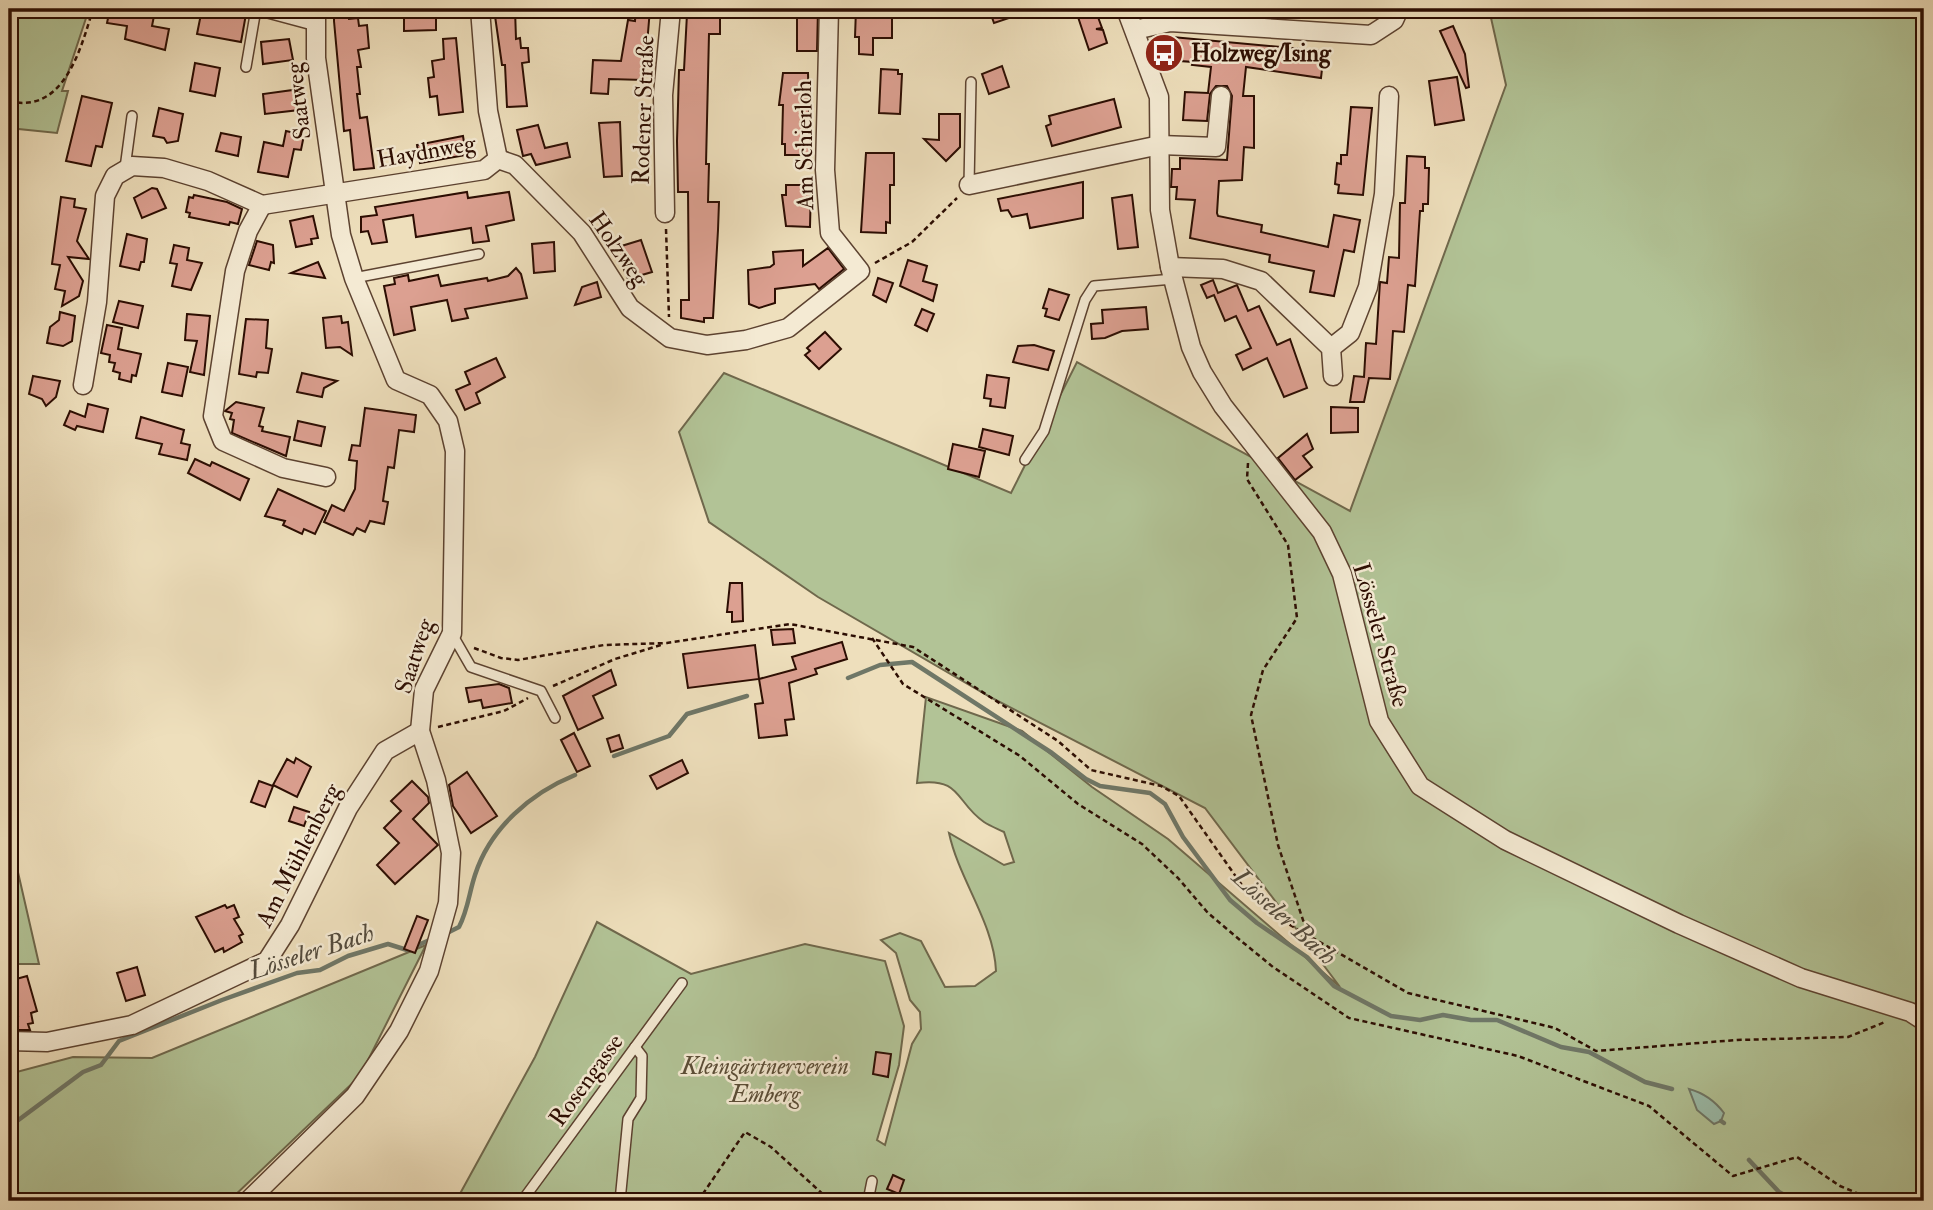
<svg xmlns="http://www.w3.org/2000/svg" width="1933" height="1210" font-family="'IM FELL Double Pica',serif">
<rect width="100%" height="100%" fill="#eedfbc"/>
<filter id="stains"><feTurbulence type="fractalNoise" baseFrequency=".00286" numOctaves="4"/><feColorMatrix values="0 0 0 0 .2 0 0 0 0 .09 0 0 0 0 .02 0 0 0 .5 -.17"/></filter>
<radialGradient id="worn" r=".72"><stop offset=".6" stop-color="#630" stop-opacity="0"/><stop offset="1" stop-color="#630" stop-opacity=".3"/></radialGradient>
<!-- green -->
<g fill="#b2c396" stroke="#6f684c" stroke-width="2">
<path d="M9,9H89L62,91H68L57,133L9,128Z"/>
<path d="M1489,9H1924V1201H456L535,1057L597,922L691,974L805,944L885,961L904,1026L899,1065L877,1140L885,1145L912,1044L921,1029L920,1012L910,1000L896,953L881,940L900,933L921,941L945,987L975,986L996,971C994,923 959,880 949,833L1004,865L1014,862L1004,832C998,829 990,826 984,822C955,802 962,777 917,783L926,697L1022,731L1092,787L1168,839L1340,987L1205,808L992,698L818,597L709,522L679,432L724,373L1011,493L1077,362L1350,511L1506,85Z"/>
<path d="M9,833L39,964H19L9,970Z"/>
<path d="M426,945L360,1076L229,1201H20L14,1179L9,1180V1074L73,1057L152,1058Z"/>
</g>
<!-- water -->
<path fill="#9bbdab" stroke="#6f7767" stroke-width="2" d="M1689,1089C1704,1093 1715,1101 1724,1113L1721,1121L1714,1124L1697,1110Z"/>
<g fill="none" stroke-linecap="round" stroke-linejoin="round">
<!-- stream -->
<g stroke="#6f7767" stroke-width="4.5">
<path d="M848,678L880,665L912,662L1052,753L1086,779L1100,786L1150,793L1165,804L1183,837L1230,900L1257,923L1307,957L1334,986L1391,1016L1420,1020L1443,1015L1471,1020H1497L1561,1047L1589,1052L1645,1082L1672,1089"/>
<path d="M614,756L669,736L687,714L747,696"/>
<path d="M443,935L459,927C468,910 469,893 475,875C490,828 531,793 575,775"/>
<path d="M1721,1121L1724,1123"/>
<path d="M9,1127L83,1072L101,1065L119,1041L222,1000L297,973L320,970L348,956L388,944L407,950L434,938"/>
<path d="M1749,1160L1779,1192L1794,1201"/>
</g>
</g>
<!-- building -->
<g fill="#dca091" stroke="#2c0d02" stroke-width="2">
<path d="M110,9L155,11L152,26L169,29L165,50L125,39L127,26L107,23Z"/>
<path d="M202,9L246,14L241,42L197,34Z"/>
<path d="M404,9H436V30L404,31Z"/>
<path d="M494,9H515L516,39L520,38L521,48H528L529,62L522,63L527,106L507,107L505,65H502Z"/>
<path d="M636,9H650L644,80L609,79L608,94L591,93L593,60L621,61L628,20L635,21Z"/>
<path d="M797,9H818L817,51H797Z"/>
<path d="M856,9H877V18H892V38H873V55L859,54V37H855Z"/>
<path d="M989,9H1029L1030,11L994,23Z"/>
<path d="M1095,9L1102,28L1096,29L1103,30L1107,43L1089,50L1077,14Z"/>
<path d="M348,12L349,19L358,18L359,26L367,25L369,48L358,50L361,67H357L360,94H357L360,118L367,117L374,168L354,170L350,130L344,131L334,21V14Z"/>
<path d="M687,14L720,15V34H709L706,164H709L708,202H719L718,230L713,318H704V322L681,318V300H689L688,192H678L677,141L679,70H684Z"/>
<path d="M1453,26L1465,54L1469,87L1466,88L1440,31Z"/>
<path d="M1172,37L1324,51L1321,78L1246,67L1243,96H1254V148L1244,147L1242,180L1219,181L1217,213L1218,216L1262,225L1261,232L1328,247L1334,215L1360,220L1354,252L1344,250L1334,296L1310,292L1314,271L1269,262L1270,255L1190,238L1195,200L1176,199L1177,187H1171L1172,169H1180V158L1227,160L1232,96L1227,86H1216L1210,94L1207,121L1183,120L1185,92L1208,93L1211,67L1192,65L1193,62L1180,61V55L1171,54Z"/>
<path d="M456,38L463,112L439,115L437,96L430,97L428,78L434,77L432,61L444,59L443,39Z"/>
<path d="M289,39L293,60L263,64L261,42Z"/>
<path d="M195,63L220,68L215,96L190,91Z"/>
<path d="M1002,66L1009,87L989,94L982,74Z"/>
<path d="M881,69L898,70V74H902L900,114L879,113Z"/>
<path d="M783,73H808L810,155H785V144H782L783,105H779Z"/>
<path d="M1457,77L1464,120L1435,125L1429,81Z"/>
<path d="M293,90V93H297L299,110L265,114L263,94Z"/>
<path d="M82,96L112,103L102,147L96,146L91,166L66,161Z"/>
<path d="M1114,99L1121,127L1052,146L1046,126L1051,124L1049,116Z"/>
<path d="M1351,107L1372,108L1363,195L1338,193L1339,185L1335,184L1337,163L1341,164V155H1347Z"/>
<path d="M159,108L183,114L178,141L167,143L164,138L153,136Z"/>
<path d="M939,114H960V147L946,161L924,139L939,140Z"/>
<path d="M620,122L622,176L604,177L599,123Z"/>
<path d="M538,125L545,148L567,143L570,157L536,165L531,154L523,156L517,130Z"/>
<path d="M286,131L304,135L301,150L294,149L288,177L258,172L264,142L283,146Z"/>
<path d="M221,133L241,137L238,156L216,151Z"/>
<path d="M463,136L466,155L420,163L417,145Z"/>
<path d="M866,153H894V185H890V223L886,222V233L861,232Z"/>
<path d="M1407,156L1425,157V168H1429L1428,204H1423V211H1420L1415,286L1408,285L1404,332L1393,331L1390,379L1369,378L1364,402H1350L1354,376L1364,377L1366,343L1376,344L1380,282L1387,283L1389,257L1399,258L1400,203H1405Z"/>
<path d="M1083,182V218L1030,228L1027,214L1012,217L1008,210L1001,211L998,199Z"/>
<path d="M786,185H811L810,227L786,226L782,195H786Z"/>
<path d="M152,188L157,189L166,208L142,218L134,198Z"/>
<path d="M467,192L468,198L509,192L514,220L486,226L489,241L473,243L471,228L416,237L413,215L383,220L387,242L372,244L368,231L361,232V217L377,215L375,207Z"/>
<path d="M194,195L227,202L242,209L238,224L230,222L229,225L189,217L190,213L186,212L189,197L193,198Z"/>
<path d="M1132,195L1138,247L1118,249L1112,198Z"/>
<path d="M61,197L75,199L74,207L86,209L77,241L89,259L68,257L83,281L79,296L62,306L65,291L55,289L60,265L52,264Z"/>
<path d="M313,216L318,238L311,239L312,244L296,247L290,221Z"/>
<path d="M127,234L147,239L144,262H141L139,270L120,266Z"/>
<path d="M641,240L652,272L628,279L615,248Z"/>
<path d="M257,241L273,245L274,263L271,262L269,270L249,265Z"/>
<path d="M554,242L555,271L534,273L532,244Z"/>
<path d="M174,245L189,248L187,260L202,263L191,290L172,286L177,264L170,263Z"/>
<path d="M828,248L844,269L819,289L815,284L775,289V303L759,308L749,304L748,270L770,267L774,264L773,252L803,250V266Z"/>
<path d="M908,260L927,266L923,281L937,285L933,301L900,286Z"/>
<path d="M318,262L325,278L291,273Z"/>
<path d="M516,268L521,274L527,298L465,309L468,318L452,321L447,300L411,307L415,330L394,335L384,286L395,284L394,278L408,275L409,281L438,275L441,286L487,278L488,281L508,276Z"/>
<path d="M878,278L893,283L886,302L873,295Z"/>
<path d="M1213,280L1218,293L1237,285L1248,311L1259,306L1277,345L1290,339L1307,388L1284,397L1267,358L1243,370L1236,355L1251,348L1236,316L1225,321L1214,295L1207,298L1201,285Z"/>
<path d="M597,282L601,297L575,305L582,287Z"/>
<path d="M1049,289L1069,295L1059,320L1045,316L1047,309L1043,308Z"/>
<path d="M119,301L143,306L138,328L113,322Z"/>
<path d="M1146,307L1148,329L1122,331L1105,338L1092,339L1091,324L1103,323L1102,310Z"/>
<path d="M922,309L934,314L927,331L915,325Z"/>
<path d="M60,312L75,316L72,341L63,346L47,343L50,327L59,320Z"/>
<path d="M187,314L210,316L204,375L190,372L197,341L185,340Z"/>
<path d="M341,316L342,323L348,322L352,355L340,347L326,348L323,318Z"/>
<path d="M246,319L268,320L266,348L272,349L268,373L257,372L256,377L239,374Z"/>
<path d="M107,325L122,328L118,349L141,354L136,376L132,375L131,382L119,379L120,373L113,371L115,363L109,362L110,355L101,353Z"/>
<path d="M825,332L841,349L819,369L805,355L810,351L807,348Z"/>
<path d="M1034,345L1054,351L1048,370L1013,362L1018,346Z"/>
<path d="M496,358L505,377L476,393L480,403L465,410L456,390L470,384L465,372Z"/>
<path d="M168,363L188,367L182,396L162,392Z"/>
<path d="M302,373L337,381L324,388L322,397L297,392Z"/>
<path d="M987,375L1009,378L1005,408L990,406L991,399L984,398Z"/>
<path d="M33,376L60,381L56,397L46,406L42,399L29,394Z"/>
<path d="M236,402L264,408L259,426L263,427L262,431L290,437L286,456L232,433L234,420L230,419L232,413L225,411Z"/>
<path d="M88,404L108,409L103,432L77,426L75,430L64,425L70,411L85,417Z"/>
<path d="M1331,407L1358,408V432L1331,433Z"/>
<path d="M365,408L416,415L414,432L399,430L394,468L388,467L383,501L388,502L384,524L370,521L365,532L357,528L353,535L324,522L332,505L344,511L355,489L357,461L349,460L352,445L360,446Z"/>
<path d="M141,417L184,430L181,443L190,445L187,460L159,454L162,444L136,438Z"/>
<path d="M298,421L325,427L321,446L294,440Z"/>
<path d="M983,429L1013,436L1009,455L979,447Z"/>
<path d="M1307,434L1313,449L1303,456L1312,467L1295,480L1278,458Z"/>
<path d="M953,444L985,451L979,477L948,469Z"/>
<path d="M195,459L210,466L212,462L249,479L240,500L188,473Z"/>
<path d="M278,489L326,511L315,534L304,529L302,534L283,525L285,521L265,516Z"/>
<path d="M730,583H742L743,621L732,622V612H727Z"/>
<path d="M793,629L795,643L773,645L771,630Z"/>
<path d="M842,642L847,659L815,669L817,674L789,683L794,719L785,720L787,735L759,738L755,704L763,703L759,679L796,669L792,657Z"/>
<path d="M755,645L759,679L688,688L683,654Z"/>
<path d="M611,670L616,685L593,696L603,718L578,730L563,696Z"/>
<path d="M499,684L509,688L512,703L483,708L481,700L469,702L466,688Z"/>
<path d="M574,733L590,766L577,772L561,740Z"/>
<path d="M619,735L623,748L611,752L607,739Z"/>
<path d="M296,758L311,767L297,797L273,785L287,759L294,763Z"/>
<path d="M682,760L688,773L657,789L650,776Z"/>
<path d="M467,772L497,816L471,833L453,806L449,785Z"/>
<path d="M259,781L273,786L265,807L251,802Z"/>
<path d="M412,781L428,797L429,803L413,819L438,845L395,884L377,865L399,843L384,828L401,811L391,801Z"/>
<path d="M294,807L309,812L304,826L289,821Z"/>
<path d="M225,905L227,908L234,905L239,917L234,919L243,934L239,936L242,942L224,952L223,948L215,952L196,917Z"/>
<path d="M417,916L428,920L415,953L404,949Z"/>
<path d="M137,967L145,995L126,1001L117,973Z"/>
<path d="M27,976L37,1011L31,1013L33,1023L28,1024L30,1030H9V1018L18,1016L9,981Z"/>
<path d="M876,1052L891,1054L888,1077L873,1074Z"/>
<path d="M893,1175L904,1180L899,1194L887,1189Z"/>
</g>
<g fill="none" stroke-linecap="round" stroke-linejoin="round">
<!-- service casing -->
<g stroke="#5c4230" stroke-width="12">
<g id="service">
<path d="M253,9L316,26"/>
<path d="M246,67L256,9"/>
<path d="M125,168L132,116"/>
<path d="M969,185L971,82"/>
<path d="M354,278L479,254"/>
<path d="M1025,460L1044,431L1085,300L1094,286L1173,279"/>
<path d="M452,634L471,667L541,691L555,718"/>
<path d="M522,1201L682,983"/>
<path d="M620,1201L628,1119L641,1098L642,1056L635,1047"/>
<path d="M868,1201L872,1181"/>
</g>
</g>
<!-- minor casing -->
<g stroke="#5c4230" stroke-width="21">
<g id="minor">
<path d="M1126,9L1159,97L1160,210L1170,267L1191,347L1202,372L1223,406L1322,532L1342,574L1379,721L1420,786L1505,840L1679,924L1801,978L1910,1012L1924,1021"/>
<path d="M1135,30L1170,22L1371,35L1394,20L1399,9"/>
<path d="M498,159L515,165L582,233L630,308L670,338L707,345L746,340L788,328L860,271L830,233L825,170L829,9"/>
<path d="M969,185L1160,145L1216,147L1221,96"/>
<path d="M262,205L248,231L235,271L213,416L223,441L283,468L326,477"/>
<path d="M665,213L663,95L671,9"/>
<path d="M1170,267L1223,269L1261,281L1331,348L1333,376"/>
<path d="M1331,348L1350,333L1368,287L1384,194L1389,96"/>
<path d="M83,385L97,302L105,196L115,176L132,166L164,168L208,181L262,205L484,170L498,159L488,111L480,9"/>
<path d="M9,1041L47,1042L132,1025L267,961L290,925L348,808L385,751L420,731"/>
<path d="M248,1201L355,1096L399,1031L429,971L448,903L451,853L436,780L420,731L424,690L452,633L455,451L448,421L430,395L396,380L354,278L341,235L316,58V9"/>
</g>
</g>
<!-- path -->
<g stroke="#2c0d02" stroke-width="2.5" stroke-dasharray="5 3.5" stroke-linecap="butt">
<path d="M9,101C64,115 81,48 93,9"/>
<path d="M666,229L669,317"/>
<path d="M875,263L912,242L957,198"/>
<path d="M1248,463L1247,479L1288,545L1297,618L1263,670L1251,715L1278,845L1307,932"/>
<path d="M872,638L903,684L1020,756L1078,804L1142,844L1178,878L1208,913L1240,940L1273,967L1349,1018L1518,1056L1649,1106L1733,1176L1797,1157L1840,1186L1876,1201"/>
<path d="M474,648L501,658L518,660L604,645L667,643L790,624L913,647L1058,741L1091,770L1161,786L1179,796L1244,888L1271,914L1408,993L1555,1028L1596,1051L1737,1040L1848,1037L1885,1022"/>
<path d="M553,686L615,659L661,645"/>
<path d="M438,727L504,711L528,698"/>
<path d="M698,1201L745,1132L771,1147L826,1197L825,1201"/>
</g>
<!-- service -->
<use href="#service" stroke="#f4ead3" stroke-width="9"/>
<!-- minor -->
<use href="#minor" stroke="#f4ead3" stroke-width="18"/>
</g>
<!-- icons -->
<defs>
<g id="bus-disc" transform="scale(2.0125)"><circle r="9.5" fill="#8f2418" stroke="#f4ead3"/><path d="M-5-6H5V4H4V6H2V4H-2V6H-4V4H-5ZM-3.5-4V0h7V-4ZM-3.5 1.2v1.5H-2V1.2ZM2 1.2v1.5H3.5V1.2Z" fill="#fff"/></g>
</defs>
<g fill-rule="evenodd">
<use href="#bus-disc" x="1164" y="53"/>
</g>
<g text-anchor="middle" stroke-width="5" stroke-linejoin="round" paint-order="stroke">
<!-- poi labels -->
<g font-size="24" font-weight="bold" fill="#2c0d02" stroke="#f4ead3" text-anchor="start">
<text x="1191" y="61">Holzweg/Ising</text>
</g>
<!-- street labels -->
<g font-size="24" fill="#2c0d02" stroke="#f4ead3">
<text transform="translate(298 101) rotate(-97)" y="8">Saatweg</text>
<text transform="translate(643 110) rotate(-88)" y="8">Rodener Straße</text>
<text transform="translate(804 145) rotate(-91)" y="8">Am Schierloh</text>
<text transform="translate(426 151) rotate(-10)" y="8">Haydnweg</text>
<text transform="translate(619 249) rotate(55)" y="8">Holzweg</text>
<text transform="translate(1381 635) rotate(74)" y="8">Lösseler Straße</text>
<text transform="translate(414 656) rotate(-72)" y="8">Saatweg</text>
<text transform="translate(298 855) rotate(-63)" y="8">Am Mühlenberg</text>
<text transform="translate(586 1080) rotate(-54)" y="8">Rosengasse</text>
</g>
<!-- park labels -->
<g font-size="24" font-style="italic" fill="#5b4d36" stroke="#f4ead3">
<text x="765" y="1074">Kleingärtnerverein<tspan x="765" dy="28">Emberg</tspan></text>
</g>
<!-- water labels -->
<g font-size="26" font-style="italic" fill="#534b3d" stroke="#f4ead3">
<text transform="translate(1285 916) rotate(42)" y="9">Lösseler Bach</text>
<text transform="translate(311 951) rotate(-18)" y="9">Lösseler Bach</text>
</g>
</g>
<!-- margin -->
<rect width="1933" height="1210" fill="none" stroke="#eedfbc" stroke-width="35"/>
<rect x="10" y="10" width="1912" height="1189" fill="none" stroke="#2c0d02" stroke-width="3.5"/>
<rect x="18" y="18" width="1898" height="1175" fill="none" stroke="#2c0d02" stroke-width="2"/>
<rect width="100%" height="100%" filter="url(#stains)"/>
<rect width="100%" height="100%" fill="url(#worn)"/>
</svg>
